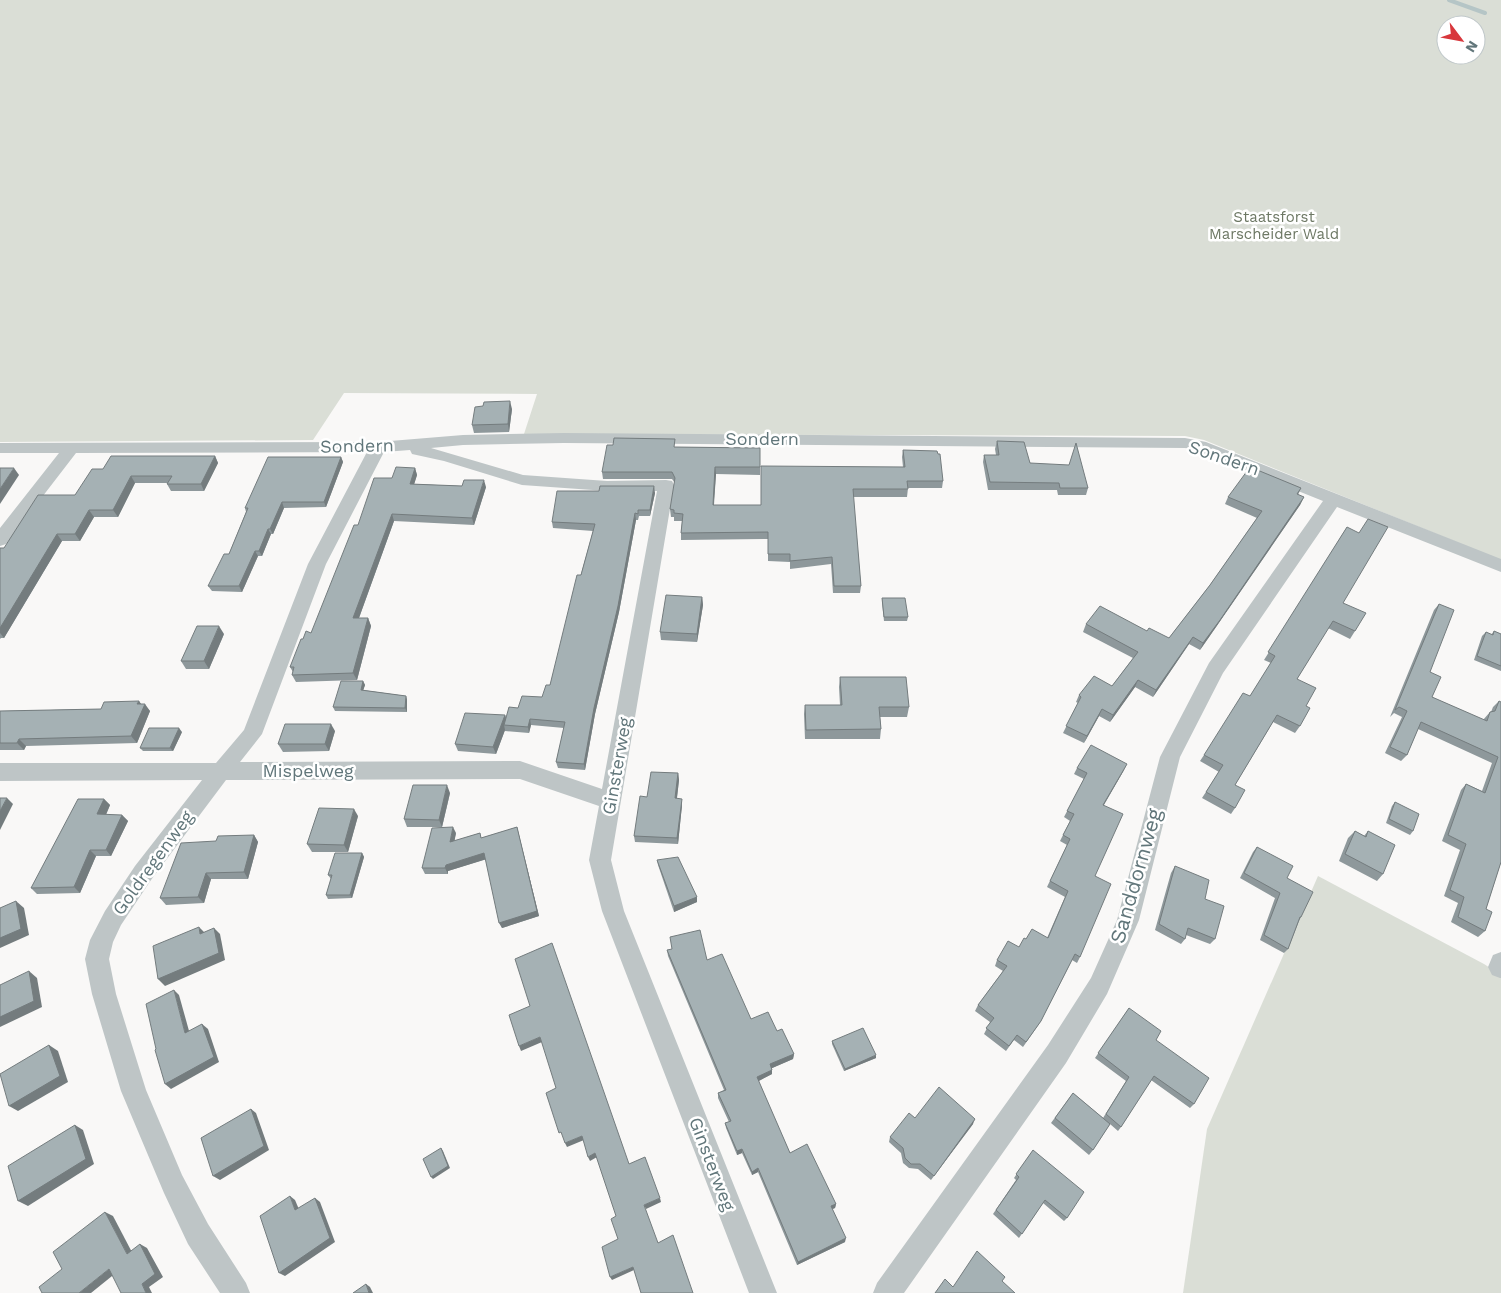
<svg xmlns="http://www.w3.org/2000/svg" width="1501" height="1293" font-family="'Work Sans',sans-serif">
<rect width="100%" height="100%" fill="#f9f8f7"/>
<!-- green -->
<g fill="#daded6" fill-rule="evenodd">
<path d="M0,0H1501V560L1204,440L1185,436L524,434L537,394L344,393L313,440L0,442ZM1446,25H1476V55H1446Z"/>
<path d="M1318,876L1484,964L1501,975V1293H1183L1207,1129Z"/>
</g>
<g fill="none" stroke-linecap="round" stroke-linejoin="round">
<!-- stream -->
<path stroke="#b5c5c6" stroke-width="4" d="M1449,0L1485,13"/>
<!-- street -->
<g fill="#bec5c6" fill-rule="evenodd">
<path d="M564,433L1185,438L1206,442L1501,559V572L1337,507L1223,673L1180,757L1139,920L1107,994L1066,1063L904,1293H873L877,1283L1048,1045L1091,978L1117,920L1160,757L1209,663L1323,501L1196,450L1185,448L564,443L463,445L431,448L523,475L607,481L666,480L672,481L674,485L611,860L624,911L777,1293H749L602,911L589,860L599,806L520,779L226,780L151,880L121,925L113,942L109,959L116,994L146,1090L182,1175L208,1224L246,1283L250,1293H220L188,1244L164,1193L121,1091L92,994L85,959L90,940L105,911L135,866L202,780L0,781V763H216L244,730L308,564L367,452L76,453L6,544L0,546V528L59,453H0V443L378,442L463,435ZM410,450L412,454L444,461L522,485L607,491H657L602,789L520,761L240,762L262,734L326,564L384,452Z"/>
<path d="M1501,952V978H1500L1492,975L1488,967L1493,955Z"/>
</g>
</g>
<!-- wall -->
<g fill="#8e989b">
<path d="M512,409L509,432L474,433L472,425Z"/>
<path d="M997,441L1030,463L1088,488L1086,495H1058L1057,490H988L983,462L984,455H996L995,449Z"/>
<path d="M675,447L760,448V475L716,474L714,505H761L903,467L902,457L903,450L943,481L942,488H908L907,497H853L861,586L860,593H833L831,564L790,569V562L768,561V539L681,540V533L682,521H674V517H671L670,509L675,483L672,479H603L602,472Z"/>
<path d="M215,456L218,463L204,491H171L167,484L168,483H135L118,517H94L80,541H62L4,638H1L0,639V548H4L75,495L103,469Z"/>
<path d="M341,457L343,462L326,507L284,508L273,534H271L262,556H258L242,592L212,591L208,586L229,554L246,512L245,508Z"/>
<path d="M415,468L417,475L414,484L486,487L474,525L394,521L359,618H368L371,626L357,680L296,682L292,675L293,672L290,667L303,639L311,633L392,478Z"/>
<path d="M1301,488L1298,495L1304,497L1300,505L1216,627L1200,650L1189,644L1153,697L1135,687L1110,722L1099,716L1084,743L1063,733L1078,703L1076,702L1079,695L1112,686L1133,658L1083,632L1086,624L1147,631L1169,638L1210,585L1257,518L1225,504L1228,497Z"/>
<path d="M655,493L650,516H639L638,520H636L619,612L595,714L585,770L558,768L556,762L564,728L531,725L529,733L505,731V730L496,754L458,751L455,744L505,715L506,717L518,708L542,697L550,685L593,531L553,528L552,522Z"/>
<path d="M1347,527L1343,603L1355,631L1350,639L1328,628L1297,679L1306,706L1300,726L1295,733L1273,722L1235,785V808L1231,814L1202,798L1219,772L1200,761L1204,755L1250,696L1271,663L1264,660Z"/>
<path d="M702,597L703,605L697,642L661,640L660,632Z"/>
<path d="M882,598L908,617L907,621H884L882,602Z"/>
<path d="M1439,604L1430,672L1432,697L1483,720L1490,712H1491L1493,707L1499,701L1501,862L1486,909L1485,931L1478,937L1451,922L1458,903L1444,896L1460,850L1442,841L1461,790L1466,784L1482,791L1492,763L1418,729L1407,755L1401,761L1385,753L1402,717L1394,713L1390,717L1434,610Z"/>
<path d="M1494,631L1501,634V671L1474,660L1482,636L1486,632L1491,635Z"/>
<path d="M224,634L209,669H186L181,661Z"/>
<path d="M840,677L909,707L907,717H880L881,729L880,739H805L804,714L805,705H840L839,687Z"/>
<path d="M363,681L365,685L363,690L406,696L407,700V712L335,711L333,707Z"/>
<path d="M139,701L141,704L150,711L137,743L26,746L24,750H0V711L101,709Z"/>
<path d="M335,731L329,751L283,752L278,744Z"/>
<path d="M182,732L173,751H143L140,748Z"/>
<path d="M1077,768L1124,770L1104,805L1095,876L1080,957L1077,963L1072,960L1041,1021L1023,1047L1014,1040L1006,1051L984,1034L990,1022L975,1011L978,1005L1003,971L995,966L997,960L1019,947L1026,939L1047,938L1065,897L1047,887L1067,845L1060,841L1070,821L1064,817L1084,779L1074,774Z"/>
<path d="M678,773L679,780L677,798L682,805L678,844L635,842L634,836L647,797Z"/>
<path d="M450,793L442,827H407L404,819Z"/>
<path d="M104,799L110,805L106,815H122L128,821L111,856H96L80,893L37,894L31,888Z"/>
<path d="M1395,802L1413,831L1410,835L1386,823L1392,806Z"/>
<path d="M358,816L348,852H312L307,844Z"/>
<path d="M517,827L539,916L502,928L486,859L448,871V874H425L422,868L456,833L454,841L480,833L481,838Z"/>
<path d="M1355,831L1364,836L1368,831L1383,874L1377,881L1339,861L1348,838Z"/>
<path d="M254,835L258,842L248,879H211L204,903L166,905L160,898L216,841Z"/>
<path d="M1257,847L1287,878L1301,917L1299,921L1288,949L1284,953L1260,940L1275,898L1240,878L1253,852Z"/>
<path d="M362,853L364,857L352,898L328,899L326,895L331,879L328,875Z"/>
<path d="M657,860L697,897V902L674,912L658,865Z"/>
<path d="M1175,866L1205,899L1215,939L1210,944L1186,935L1185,939L1181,944L1155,930L1171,873Z"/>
<path d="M667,950L707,960L751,1019L777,1031L794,1054L793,1059L772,1068V1074L758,1081L790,1153L836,1204L835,1208L832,1209L845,1242L797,1265L758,1172L752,1175L742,1153L737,1155L726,1128L725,1123L729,1122L718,1098V1093L724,1090L668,956Z"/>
<path d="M1129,1008L1156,1040L1194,1104L1190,1108L1151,1080L1121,1127L1118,1131L1110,1124L1093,1150L1089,1155L1051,1123L1073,1093L1103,1118L1126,1081L1095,1058Z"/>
<path d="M832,1041L876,1058L844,1071L832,1044Z"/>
<path d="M915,1118L973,1124L931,1180L918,1169L909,1168L903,1163L901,1153L889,1142L890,1137Z"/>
<path d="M1033,1150L1067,1218L1064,1221L1043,1203L1019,1238L993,1214L1016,1180L1014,1178Z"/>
</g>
<!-- shaded-wall -->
<g fill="#747c7e">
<path d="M510,401L512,409L509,432L508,424Z"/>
<path d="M215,456L218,463L204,491L201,484Z"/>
<path d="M341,457L343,462L326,507L324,502Z"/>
<path d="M715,467L716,474L713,513V505Z"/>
<path d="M14,468L19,475L0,504V489Z"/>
<path d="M415,468L417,475L412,491L410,484Z"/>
<path d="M131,476L135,483L118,517L113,510Z"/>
<path d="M484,480L486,487L474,525L472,518Z"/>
<path d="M654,486L655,493L650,516V510Z"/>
<path d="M1304,497L1300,505L1216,627L1200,650L1203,643Z"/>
<path d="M282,502L284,508L273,534L270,529Z"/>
<path d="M89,510L94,517L80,541L75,534Z"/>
<path d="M635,513L636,520L619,612L595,714L585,770L584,764L594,708Z"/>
<path d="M392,514L394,521L356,626L353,618Z"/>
<path d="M268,529L271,534L262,556L259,551Z"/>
<path d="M57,534L62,541L4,638L0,633V628Z"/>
<path d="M255,551L258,556L242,592L239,586Z"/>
<path d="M702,597L703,605L697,642V634Z"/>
<path d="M368,618L371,626L357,680L353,673Z"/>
<path d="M219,626L224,634L209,669L204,661Z"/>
<path d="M1193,637L1189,644L1153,697L1156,690Z"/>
<path d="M1138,680L1135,687L1110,722L1113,715Z"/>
<path d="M363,681L365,685L362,694L361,690Z"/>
<path d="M406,696L407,700V712L405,708Z"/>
<path d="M139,701L143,707L145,704L150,711L137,743L131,736L137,704Z"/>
<path d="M1102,709L1099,716L1084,743L1087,736Z"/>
<path d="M505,715L507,723L504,725L505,730L496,754L493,747Z"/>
<path d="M530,719L531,725L529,733L528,727Z"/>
<path d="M331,724L335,731L329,751L325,744Z"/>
<path d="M179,728L182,732L173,751L170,748Z"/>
<path d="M19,739L26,746L24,750L17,743Z"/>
<path d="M1127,764L1124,770L1100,811L1103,805Z"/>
<path d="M678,773L679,780L676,805L675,798Z"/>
<path d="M447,785L450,793L442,827L439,820Z"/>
<path d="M7,798L13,804L0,830V811Z"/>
<path d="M104,799L110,805L103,821L97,814Z"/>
<path d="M682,799V805L678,844L677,838Z"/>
<path d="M354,809L358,816L348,852L344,845Z"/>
<path d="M122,815L128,821L111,856L106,850Z"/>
<path d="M453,827L456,833L453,849L450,842Z"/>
<path d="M517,827L539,916L502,928L499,923Z"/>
<path d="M254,835L258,842L248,879L244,872Z"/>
<path d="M90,850L96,856L80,893L74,887Z"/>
<path d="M362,853L364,857L352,898L350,895Z"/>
<path d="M484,853L487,859L448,871V874L445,868L446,865Z"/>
<path d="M206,873L211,879L204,903L198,897Z"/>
<path d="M697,897V902L674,912V906Z"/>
<path d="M16,901L24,908L29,935L0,948V938Z"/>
<path d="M199,927L205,933L200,934Z"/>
<path d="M214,928L220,934L225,960L165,986L158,979Z"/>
<path d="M29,971L37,978L42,1007L0,1027V1017Z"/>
<path d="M174,990L179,995L191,1038L185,1033Z"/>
<path d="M202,1024L208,1029L219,1062L171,1089L165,1084Z"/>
<path d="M540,1037L542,1042L521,1051L519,1046Z"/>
<path d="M49,1045L58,1051L68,1082L18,1111L9,1106Z"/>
<path d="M794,1054L793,1059L770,1069V1064Z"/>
<path d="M876,1055V1058L844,1071L845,1069Z"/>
<path d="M772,1070V1074L757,1082V1077Z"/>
<path d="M251,1109L256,1113L269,1150L220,1180L213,1176Z"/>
<path d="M975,1119L973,1124L931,1180L934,1176Z"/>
<path d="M75,1125L83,1130L94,1164L28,1206L18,1201Z"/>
<path d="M582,1136L584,1140L567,1147L565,1143Z"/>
<path d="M441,1148L443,1151L450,1168L433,1179L431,1177Z"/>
<path d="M742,1149V1153L737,1155V1151Z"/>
<path d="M595,1153L597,1157L590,1161L588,1157Z"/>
<path d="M758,1168V1172L752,1175V1172Z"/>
<path d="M290,1196L295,1200L301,1214L295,1210Z"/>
<path d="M315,1198L320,1202L335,1242L285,1276L279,1273Z"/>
<path d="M660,1198L661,1202L646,1209L644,1205Z"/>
<path d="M836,1204L835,1208L830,1210L831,1206Z"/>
<path d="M105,1212L113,1216L135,1258L127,1254Z"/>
<path d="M846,1238L845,1242L797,1265L798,1262Z"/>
<path d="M140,1244L147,1248L163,1277L149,1287L152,1293H146L142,1284Z"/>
<path d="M633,1267L634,1270L612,1280L610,1277Z"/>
<path d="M109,1269L117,1272L91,1293H79Z"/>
<path d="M366,1284L370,1287L373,1293H369Z"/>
</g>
<!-- building -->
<g fill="#a5b1b4" stroke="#747c7e">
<path d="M510,401L508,424L472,425L475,407L483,406L484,402Z"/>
<path d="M614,438L675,439L674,447L760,448V467H715L713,505H761V466L905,467L903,450L937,451L938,454H940L943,481H907L908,489H853L861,586H834L832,557L790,561V554H768V532L681,533L683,514L674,513V510L670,509L675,478L672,472H602L607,445H613Z"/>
<path d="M997,441L1024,442L1030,463L1069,465L1076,443L1088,488H1060L1059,483L990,482L984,455H999Z"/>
<path d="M111,456H215L201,484H167L172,476H131L113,510H89L75,534H57L0,628V548H4L38,495H75L92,469H103Z"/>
<path d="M268,457H341L324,502H282L270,529H268L259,551H255L239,586H208L224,554H229L248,508H245Z"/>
<path d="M396,467L415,468L410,484L462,486L464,480H484L472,518L392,514L353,618H368L353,673L292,675L294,667H290L301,639H303L306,631L311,633L354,525H358L374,478H392Z"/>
<path d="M1250,467L1301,488L1297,494L1304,497L1220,620L1203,643L1193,637L1156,690L1138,680L1113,715L1102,709L1087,736L1066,726L1081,697L1079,695L1094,676L1112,686L1138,652L1086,624L1100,606L1147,631L1149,628L1169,638L1210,585L1262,511L1228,497Z"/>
<path d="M0,468H14L0,489Z"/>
<path d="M600,486H654L650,510H638V514L635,513L618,606L594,708L584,764L556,762L565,722L530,719L528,727L504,725L509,707L518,708L522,696L542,697L546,685H550L575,583L577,575H581L595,524L552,522L557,491H599Z"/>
<path d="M1368,519L1388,527L1343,603L1366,613L1355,631L1333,621L1297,679L1316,688L1306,706L1310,708L1300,726L1277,715L1235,785L1245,790L1235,808L1206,792L1223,765L1204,755L1243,693L1250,696L1275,656L1268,652L1347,527L1359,533Z"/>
<path d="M666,595L702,597L697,634L660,632Z"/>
<path d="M882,598H905L908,617H884Z"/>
<path d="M1439,604L1454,610L1430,672L1441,677L1432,697L1487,721L1490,712L1495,711L1499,701L1501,702V862L1486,909L1492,912L1485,931L1458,917L1464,897L1450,890L1466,844L1448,835L1466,784L1485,793L1498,757L1421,722L1407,755L1390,747L1407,711L1399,707L1395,710Z"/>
<path d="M197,626H219L204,661H181Z"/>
<path d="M1494,631L1501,634V666L1477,656L1486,632L1493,635Z"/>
<path d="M840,677H906L909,707H879L881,729L806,730L805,705H842Z"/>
<path d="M341,681H363L361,690L406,696L405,708L333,707Z"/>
<path d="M139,701L137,704H145L131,736L19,739L17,743H0V711L101,709L104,702Z"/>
<path d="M465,713L505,715L493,747L455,744Z"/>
<path d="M285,724H331L325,744H278Z"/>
<path d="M149,728H179L170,748H140Z"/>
<path d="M1091,745L1127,764L1103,805L1123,814L1095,876L1111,884L1080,957L1075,954L1041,1021L1026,1042L1017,1035L1009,1046L986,1028L994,1018L978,1005L1007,966L997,960L1008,941L1019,947L1024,938L1026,939L1032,929L1048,938L1068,891L1050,881L1070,839L1063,835L1074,814L1067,811L1087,773L1077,768Z"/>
<path d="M651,772L678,773L675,798L682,799L677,838L634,836L640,796L647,797Z"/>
<path d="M413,785H447L439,820L404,819Z"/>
<path d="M0,798H7L0,811Z"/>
<path d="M78,799H104L97,814L122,815L106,850H90L74,887L31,888Z"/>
<path d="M1395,802L1419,814L1413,831L1389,819Z"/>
<path d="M319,808L354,809L344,845L307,844Z"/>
<path d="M453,827L450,842L480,833L481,838L517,827L537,911L499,923L484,853L446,865L445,868H422L432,828Z"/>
<path d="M1355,831L1366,837L1368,831L1395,845L1383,874L1345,854Z"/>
<path d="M254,835L244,872L206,873L198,897L160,898L181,843L216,841L218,836Z"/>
<path d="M1257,847L1293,866L1287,878L1313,892L1301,917H1300L1288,949L1264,935L1280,893L1244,873Z"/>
<path d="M335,853H362L350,895H326L332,875H328Z"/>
<path d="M678,857L697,897L674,906L657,860Z"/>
<path d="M1175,866L1209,880L1205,899L1224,906L1215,939L1188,928L1185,939L1159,924Z"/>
<path d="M16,901L21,929L0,938V908Z"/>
<path d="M199,927L200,934L214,928L219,953L158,979L153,946Z"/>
<path d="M700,930L707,960L722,954L751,1019L768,1012L777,1031L782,1029L794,1054L770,1064L772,1070L757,1077L790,1153L807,1144L836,1204L831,1206L846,1238L798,1262L758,1168L752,1172L742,1149L737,1151L725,1123L731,1121L718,1093L726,1090L667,950L672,949L670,937Z"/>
<path d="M552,943L629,1164L645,1157L660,1198L644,1205L658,1243L673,1235L693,1293H641L633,1267L610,1277L602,1247L618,1239L611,1219L616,1216L595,1153L588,1157L582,1136L565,1143L561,1132L559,1133L546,1093L556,1088L540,1037L519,1046L509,1015L530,1006L515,959Z"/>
<path d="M29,971L34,1001L0,1017V985Z"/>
<path d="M174,990L185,1033L202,1024L214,1057L165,1084L155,1050L156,1049L146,1004Z"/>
<path d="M1129,1008L1161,1031L1156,1040L1209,1078L1194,1104L1154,1076L1121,1127L1106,1114L1129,1077L1098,1053Z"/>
<path d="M863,1028L876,1055L845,1069L832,1041Z"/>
<path d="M49,1045L60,1076L9,1106L0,1074Z"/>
<path d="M939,1087L975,1119L934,1176L920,1164H911L905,1158L903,1148L890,1137L909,1113L915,1118Z"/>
<path d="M1073,1093L1110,1124L1093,1150L1055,1118Z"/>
<path d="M251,1109L264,1146L213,1176L201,1138Z"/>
<path d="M75,1125L86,1159L18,1201L8,1166Z"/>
<path d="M441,1148L448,1166L431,1177L423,1159Z"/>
<path d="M1033,1150L1084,1192L1067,1218L1045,1200L1022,1234L996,1210L1019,1177L1016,1174Z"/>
<path d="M290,1196L295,1210L315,1198L330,1238L279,1273L260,1216Z"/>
<path d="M105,1212L127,1254L140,1244L155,1274L142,1284L146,1293H121L109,1269L79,1293H42L39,1287L62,1269L53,1252Z"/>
<path d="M977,1251L1005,1277L1002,1281L1015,1293H935L945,1279L953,1287Z"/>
<path d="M366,1284L369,1293H353Z"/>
</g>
<g text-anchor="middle" stroke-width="5" stroke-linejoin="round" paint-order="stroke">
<!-- far-park labels -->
<g font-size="15" fill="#6d7864" stroke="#fff">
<text x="1274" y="222">Staatsforst<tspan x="1274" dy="17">Marscheider Wald</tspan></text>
</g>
<!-- street labels -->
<g font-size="18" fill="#61767a" stroke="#fff">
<text x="762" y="445">Sondern</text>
<text transform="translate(357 446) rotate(-1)" y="6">Sondern</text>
<text transform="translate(1224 458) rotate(19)" y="6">Sondern</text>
<text transform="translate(617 766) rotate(-80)" y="6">Ginsterweg</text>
<text x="308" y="777">Mispelweg</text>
<text transform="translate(153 863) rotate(-54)" y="6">Goldregenweg</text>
<text transform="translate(712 1164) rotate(69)" y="6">Ginsterweg</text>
</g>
<!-- near-street labels -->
<g font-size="21" fill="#61767a" stroke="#fff">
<text transform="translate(1136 876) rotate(-74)" y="7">Sanddornweg</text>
</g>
</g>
<!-- north arrow -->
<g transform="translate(1461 40) rotate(122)"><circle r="24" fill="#ffffff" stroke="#c0c8ca"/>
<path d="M0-4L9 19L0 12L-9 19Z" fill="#d8373c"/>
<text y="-8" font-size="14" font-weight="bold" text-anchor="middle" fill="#61767a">N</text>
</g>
</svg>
